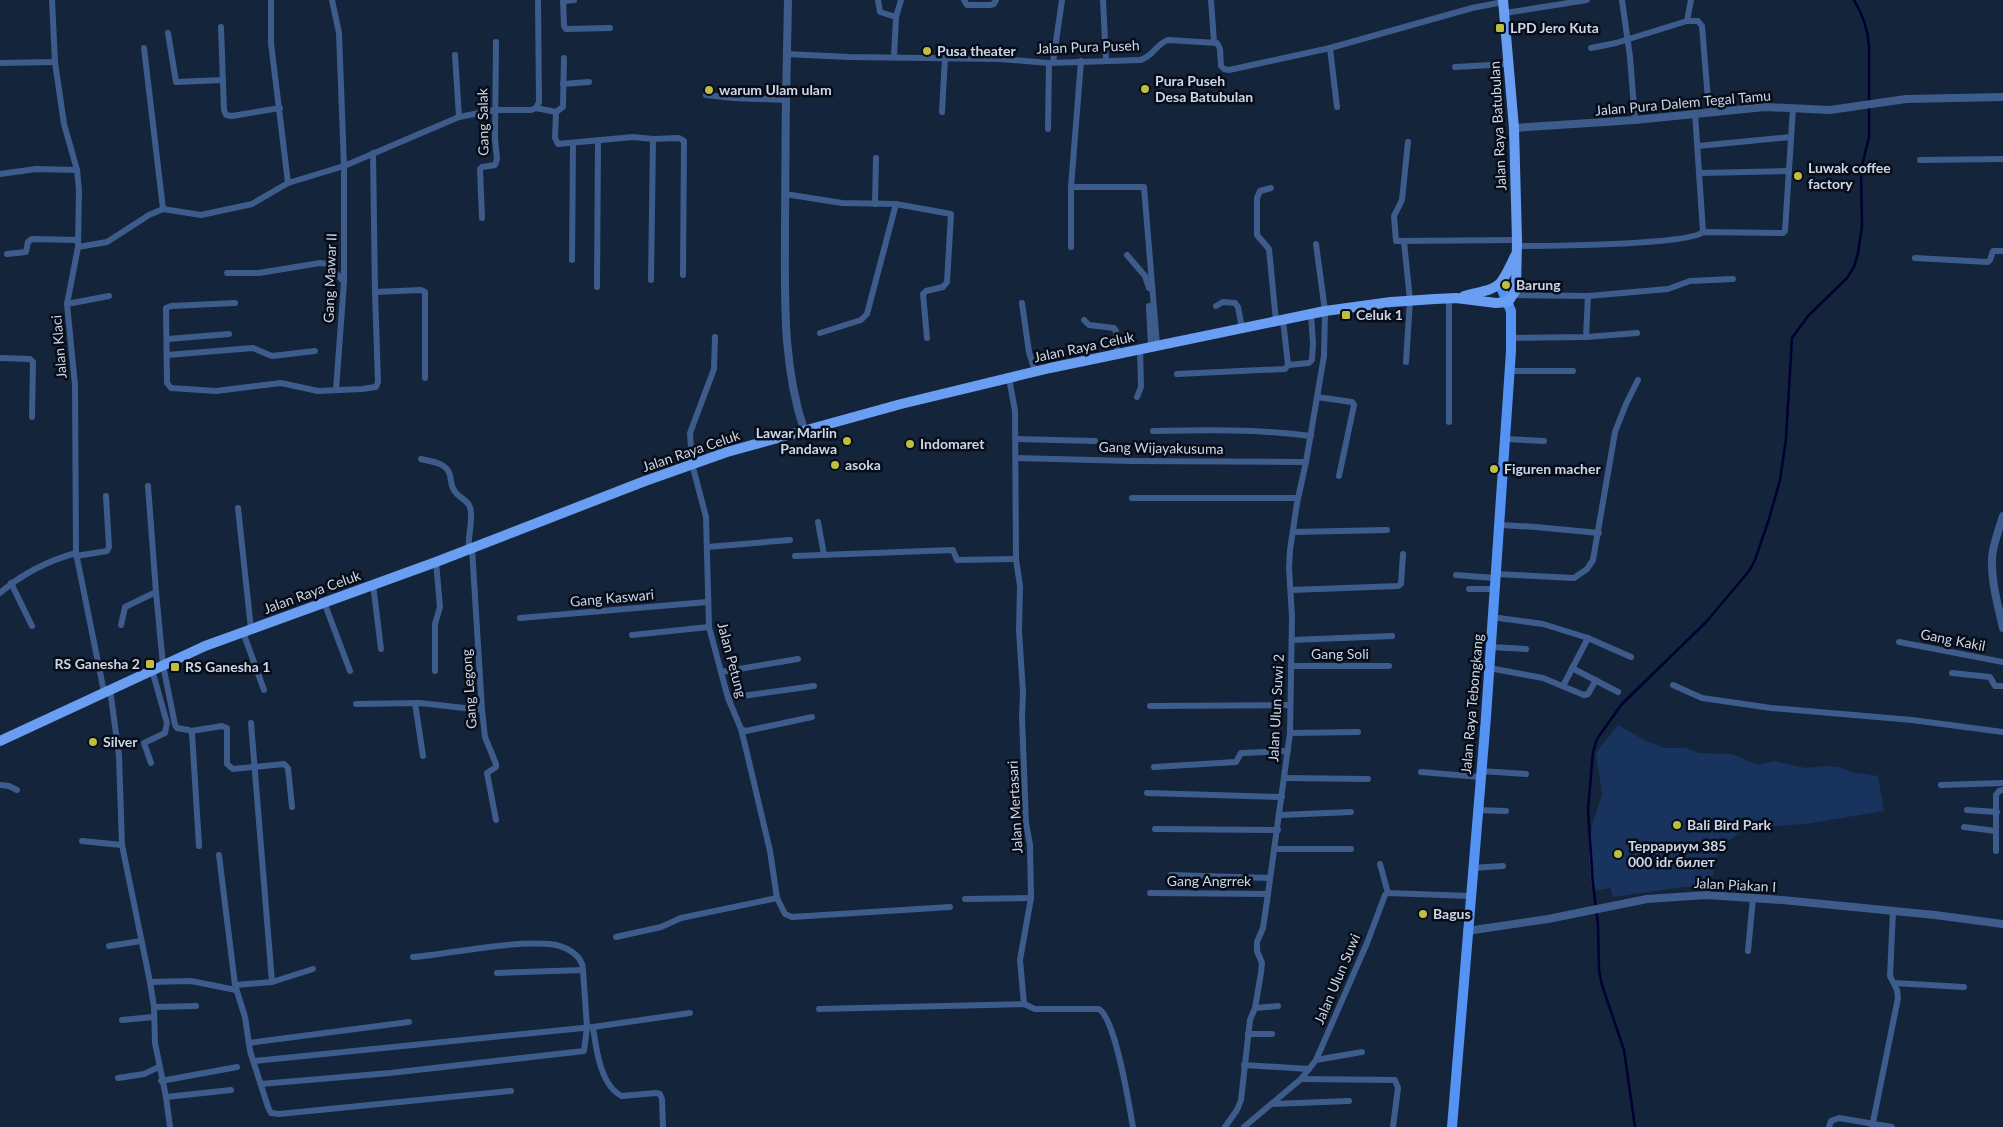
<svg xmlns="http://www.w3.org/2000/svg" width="2003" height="1127" font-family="Lato,sans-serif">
<rect width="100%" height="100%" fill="#14243b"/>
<!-- green -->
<path fill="#18345e" d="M1618,725L1646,741L1665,748H1686L1699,753L1732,754L1758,765L1774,761L1805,768L1825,766L1839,767L1850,772L1878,776L1884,811L1805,824L1747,828L1718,848L1711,887H1682L1613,897L1610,888L1592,891L1589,857L1592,825L1602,795L1596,753Z"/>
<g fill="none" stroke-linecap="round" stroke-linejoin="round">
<!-- stream -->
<path stroke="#000031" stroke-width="2.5" d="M1635,1127L1624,1050L1602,985L1599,970L1598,924L1593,884L1588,810L1593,752L1597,739L1621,705L1707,621L1749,571L1755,560L1769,519L1780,480L1786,439L1792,338L1808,316L1847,278L1854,267L1858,253L1862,226L1861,170L1869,137V46C1868,28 1863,15 1854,0"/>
<!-- minor -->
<g stroke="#3e5c8b" stroke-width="6">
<path d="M52,0L55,62L64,124L77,170L79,190L78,247L67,304L75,385L76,553L104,692"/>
<path d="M271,0V43L288,183"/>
<path d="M332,0L339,33L344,166V282L336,390"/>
<path d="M563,0L564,26L566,29L610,28"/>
<path d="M878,0L880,12L896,17"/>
<path d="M964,0L967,5H990L994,4L996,0"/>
<path d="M1103,0L1106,61"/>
<path d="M1211,0L1214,42"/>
<path d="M1622,0L1630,57L1635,120"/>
<path d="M564,1L574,0"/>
<path d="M1505,13L1587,0"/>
<path d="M1687,21L1691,0"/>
<path d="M221,27L224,110L226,115L232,116L280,108"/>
<path d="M168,33L176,82L223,80"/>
<path d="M144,48L163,209"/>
<path d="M1330,48L1337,107"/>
<path d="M1591,48L1616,43L1687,21H1698L1702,26L1709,112"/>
<path d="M786,54L849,57L999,59L1049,63L1140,60C1153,57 1156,44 1168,40L1217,43L1220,49L1221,66L1224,69L1229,70L1330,48L1472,8L1503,2"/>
<path d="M455,55L459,117"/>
<path d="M894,57L896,17L901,0"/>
<path d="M1081,61L1071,187H1144L1157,345"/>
<path d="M1053,62L1062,0"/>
<path d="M0,63L55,62"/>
<path d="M1455,67L1509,64"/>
<path d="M563,84L589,82"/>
<path d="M706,95L733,98L786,100"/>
<path d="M536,108L539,102L538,0"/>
<path d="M556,112L563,107L564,58"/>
<path d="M942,112L945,58"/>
<path d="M1695,113L1703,232"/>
<path d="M1048,129L1049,63"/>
<path d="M653,139L679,138L684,141L683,275"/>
<path d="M1408,142L1402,200L1394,216L1396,241L1517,240"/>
<path d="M1698,146L1791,137"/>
<path d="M373,153L375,292L421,290L425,292V378"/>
<path d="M1920,160L2003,159"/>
<path d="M1700,173L1788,171"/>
<path d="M0,174L36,169L77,170"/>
<path d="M1071,187V247"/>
<path d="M1271,188L1260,191L1257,198V235L1269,249L1276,321"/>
<path d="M785,194L842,203L896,204L951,214L947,282L943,287L926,291L923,294L927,338"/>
<path d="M875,204L876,158"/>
<path d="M482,218L480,169L482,167L495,165L497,159L495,139L496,42"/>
<path d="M1404,242L1410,300L1406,362"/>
<path d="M1517,246C1545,246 1688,245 1703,232L1783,233L1785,231L1793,108"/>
<path d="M78,247L107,242L149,215L163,209L201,215L252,204L288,183L344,166L459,117L495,110H531L536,108L556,112L555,138L558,144L633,137L653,139L651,280"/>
<path d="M7,254L26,252L28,242L32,239L78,240"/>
<path d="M1127,255L1145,276L1149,288"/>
<path d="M1915,258L1988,262L1990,260L1993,251H2003"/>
<path d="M572,260L573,143"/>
<path d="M227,273H259L320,263L328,264L344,282"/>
<path d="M597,287L598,140"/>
<path d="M1514,295L1588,296L1668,289L1690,281L1733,279"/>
<path d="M235,303L171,306L166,308L167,383L171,388L216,391L281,383L318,391L362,389L376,387L378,382L375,292"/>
<path d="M1022,303L1029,352L1035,371"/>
<path d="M67,304L109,296"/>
<path d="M1149,306L1151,346"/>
<path d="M1216,306L1223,302L1235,303L1238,307L1241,323"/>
<path d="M1084,320L1089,325L1114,328L1116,331L1117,353"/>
<path d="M820,333L861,320L867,314L896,204"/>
<path d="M715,337L714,369L690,433L692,464L706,517L709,627L728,698L741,729L746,749L770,851L777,898L785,914L792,917L950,907"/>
<path d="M1586,337L1588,296"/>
<path d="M1512,338L1586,337L1637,333"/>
<path d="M168,339L229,334"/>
<path d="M167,355L253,348L272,356L315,351"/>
<path d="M0,358L30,359L33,362L32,417"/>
<path d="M1288,365L1309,363L1312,360L1313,343L1311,314"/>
<path d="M1509,371H1573"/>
<path d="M1177,374L1285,369L1288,365L1283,320"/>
<path d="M1009,378L1015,411L1016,559L1020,586L1019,631L1023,692L1022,717L1026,823L1030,845L1031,898L1020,960L1024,1004"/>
<path d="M1137,397L1141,387L1140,348"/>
<path d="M1317,397L1352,402L1354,405L1339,476"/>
<path d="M1449,422V298"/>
<path d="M1153,431C1206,430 1258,429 1311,436"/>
<path d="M1016,439L1095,441"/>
<path d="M1505,439L1544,441"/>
<path d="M1016,458L1131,461L1306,462"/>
<path d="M421,459C432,462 446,462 450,475C451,480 451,486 454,490C457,497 467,499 470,507C474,521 467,536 469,549"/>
<path d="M148,486L156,592L163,665L175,725L177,728L189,730L192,733L199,846"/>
<path d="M1132,498H1298"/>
<path d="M238,508L251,629"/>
<path d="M818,522L824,555"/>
<path d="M1500,525L1536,527L1599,533"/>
<path d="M1294,532L1387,530"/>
<path d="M707,547L790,540"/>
<path d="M472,548L482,710L485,737L496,764V767L487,773L496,820"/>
<path d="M76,556L107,551L109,547L106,496"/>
<path d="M795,556L953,550L957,560L1016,559"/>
<path d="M1495,574L1574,578L1587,569L1593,560L1615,432L1626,404L1638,380"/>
<path d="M1456,575L1495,578"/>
<path d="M11,583L32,626"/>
<path d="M373,584L381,649"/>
<path d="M1469,589H1494"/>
<path d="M1291,590L1398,586L1401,584L1403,554"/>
<path d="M0,593C23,573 47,561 76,553"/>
<path d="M324,602L350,671"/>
<path d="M1492,617L1543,624L1588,638L1631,657"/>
<path d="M520,618L707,602"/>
<path d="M121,625L125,607L156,592"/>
<path d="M243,632L264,690"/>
<path d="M632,635L709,627"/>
<path d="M1292,640L1392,636"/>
<path d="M1899,642L2003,662"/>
<path d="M1491,647L1526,649"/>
<path d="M1291,666H1389"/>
<path d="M1489,668L1543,678L1584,695L1588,694L1596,680"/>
<path d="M1572,668L1618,692"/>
<path d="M435,671V624L440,607L436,562"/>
<path d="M721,672L798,659"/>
<path d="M1952,673L1990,677L1995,686H2003"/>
<path d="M1673,685L1702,698L1771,708L1912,720L2003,732"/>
<path d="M1563,686L1588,638"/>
<path d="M110,689L119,756L122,845L150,982L154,1007L155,1043L166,1097L170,1127"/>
<path d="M728,698L814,686"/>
<path d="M415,703L423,756"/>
<path d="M356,704L420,703L482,710"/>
<path d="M1150,706L1290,705"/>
<path d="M251,723L272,982"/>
<path d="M741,729L746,731L812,717"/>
<path d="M191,731L222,726L227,728V764L233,769L284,764L288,768L292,807"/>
<path d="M1290,733L1358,732"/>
<path d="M151,763L144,743L165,733L167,723L152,670"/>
<path d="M1154,767L1236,762L1241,753L1288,751"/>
<path d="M1481,771L1526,774"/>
<path d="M1421,772L1480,777"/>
<path d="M1285,778L1368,779"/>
<path d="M0,785L9,786L17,790"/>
<path d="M1941,785L2003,783"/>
<path d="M1147,793L1282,797"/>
<path d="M1477,810L1506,811"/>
<path d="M1967,810L1997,812"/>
<path d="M1280,815L1351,812"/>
<path d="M1964,827L1996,831"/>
<path d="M1155,829L1278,830"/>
<path d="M82,841L122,845"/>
<path d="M1274,849H1351"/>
<path d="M1996,851V795L1999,791L2003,790"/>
<path d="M219,855L235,985"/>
<path d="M1380,864L1388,893"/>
<path d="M1472,868L1503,866"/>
<path d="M1171,875L1270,878"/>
<path d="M1150,893L1268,894"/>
<path d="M1388,893L1470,896"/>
<path d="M965,899L1031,898"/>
<path d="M616,937L661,927L681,918L777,898"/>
<path d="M109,946L141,941"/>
<path d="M1748,951L1753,898"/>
<path d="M413,957C456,953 507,941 549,944C563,945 583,954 583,970"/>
<path d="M313,969L272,982L235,985L245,1017L250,1051L268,1107L271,1113L279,1114L511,1091"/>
<path d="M150,982L191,981L236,990"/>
<path d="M1894,983L1964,987"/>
<path d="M154,1007L196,1006"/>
<path d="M1255,1008L1278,1006"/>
<path d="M819,1009L1024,1004L1035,1009H1099C1116,1020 1129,1105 1133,1127"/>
<path d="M122,1020L153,1017"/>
<path d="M593,1027C596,1047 600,1086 622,1096L656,1093L660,1094L662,1099L663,1127"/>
<path d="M1248,1034H1272"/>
<path d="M249,1043L409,1022"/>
<path d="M1316,1060L1362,1052"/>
<path d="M254,1061L593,1027L690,1013"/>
<path d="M1244,1065L1309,1069"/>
<path d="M118,1078L144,1074L159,1067"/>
<path d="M1301,1079L1395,1080L1398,1088L1393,1127"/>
<path d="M161,1081L237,1067"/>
<path d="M261,1084L390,1073L584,1051L587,1027L583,970L497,973"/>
<path d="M166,1097L231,1090"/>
<path d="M1272,1104L1349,1101"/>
<path d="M1225,1127L1237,1110L1241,1100L1250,1020L1255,1008L1261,973L1262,963L1257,951V942L1263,928L1268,894L1290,733L1292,617L1289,568L1290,550L1297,503L1306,462L1324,356L1325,311L1316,244"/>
<path d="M1244,1127L1301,1079L1316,1060L1367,943L1385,895L1388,893"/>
<path d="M1829,1127L1831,1121L1839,1118L1892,1127"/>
<path d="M1872,1127L1898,998L1897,990L1890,976L1893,911"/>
</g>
<!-- tertiary -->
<g stroke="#3e5c8b" stroke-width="8">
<path d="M788,0C786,76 785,152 785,228C785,297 782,363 804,430"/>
<path d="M1514,128L1635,120L1765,107L1830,110L1906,99L2003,97"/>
<path d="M2003,516C1999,529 1993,544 1992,558C1991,582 1998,605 2003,628"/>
<path d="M1467,931L1548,919L1647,899L1707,895L1782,900L1935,915L2003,924"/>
</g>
<!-- primary -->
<path stroke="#5492f3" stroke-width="10" d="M1452,1127L1486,717L1511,351V311L1500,285"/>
<!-- trunk -->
<g stroke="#699ef2" stroke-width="10">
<path d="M1464,296C1500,287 1499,291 1515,256"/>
<path d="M0,741L205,646L436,562L645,481L727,452L901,404L1050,368L1325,311L1391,302L1435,299L1456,298L1496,303L1508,302L1516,290L1517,240L1514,128L1503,0"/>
</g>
</g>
<!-- markers -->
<g fill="#bfbe41" stroke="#070d18" stroke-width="2">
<rect x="1495" y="23" width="10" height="10" rx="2.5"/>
<circle cx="927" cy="51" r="5"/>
<circle cx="1145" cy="89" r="5"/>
<circle cx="709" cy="90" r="5"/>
<circle cx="1798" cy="176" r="5"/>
<circle cx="1506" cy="285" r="5"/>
<rect x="1341" y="310" width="10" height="10" rx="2.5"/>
<circle cx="847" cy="441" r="5"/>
<circle cx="910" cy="444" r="5"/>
<circle cx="835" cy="465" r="5"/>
<circle cx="1494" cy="469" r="5"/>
<rect x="145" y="659" width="10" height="10" rx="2.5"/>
<rect x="170" y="662" width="10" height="10" rx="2.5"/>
<circle cx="93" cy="742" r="5"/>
<circle cx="1677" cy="825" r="5"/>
<circle cx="1618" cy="854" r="5"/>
<circle cx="1423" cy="914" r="5"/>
</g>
<g text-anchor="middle" stroke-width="5" stroke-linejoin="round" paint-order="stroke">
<!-- poi labels -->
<g font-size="14" font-weight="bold" fill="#cbd6e6" stroke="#070d18" text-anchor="start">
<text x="1510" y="33">LPD Jero Kuta</text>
<text x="937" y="56">Pusa theater</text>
<text x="1155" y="86">Pura Puseh<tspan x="1155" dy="16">Desa Batubulan</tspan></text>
<text x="719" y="95">warum Ulam ulam</text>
<text x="1808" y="173">Luwak coffee<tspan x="1808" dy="16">factory</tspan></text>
<text x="1516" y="290">Barung</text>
<text x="1356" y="320">Celuk 1</text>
<text x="837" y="438" text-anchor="end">Lawar Marlin<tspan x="837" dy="16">Pandawa</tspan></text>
<text x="920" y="449">Indomaret</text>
<text x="845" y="470">asoka</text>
<text x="1504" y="474">Figuren macher</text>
<text x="140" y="669" text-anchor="end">RS Ganesha 2</text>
<text x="185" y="672">RS Ganesha 1</text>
<text x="103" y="747">Silver</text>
<text x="1687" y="830">Bali Bird Park</text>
<text x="1628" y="851">Террариум 385<tspan x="1628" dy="16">000 idr билет</tspan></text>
<text x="1433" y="919">Bagus</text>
</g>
<!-- street labels -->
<g font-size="14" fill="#cbd6e6" stroke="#070d18">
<text transform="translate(1088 47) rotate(-2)" y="5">Jalan Pura Puseh</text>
<text transform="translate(1683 103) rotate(-5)" y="5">Jalan Pura Dalem Tegal Tamu</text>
<text transform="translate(483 122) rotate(-91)" y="5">Gang Salak</text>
<text transform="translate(1498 126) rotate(-93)" y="5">Jalan Raya Batubulan</text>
<text transform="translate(330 278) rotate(-88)" y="5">Gang Mawar II</text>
<text transform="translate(59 347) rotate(-95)" y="5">Jalan Klaci</text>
<text transform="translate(1084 347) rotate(-12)" y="5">Jalan Raya Celuk</text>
<text transform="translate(1161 448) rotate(1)" y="5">Gang Wijayakusuma</text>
<text transform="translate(691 451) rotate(-19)" y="5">Jalan Raya Celuk</text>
<text transform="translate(312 592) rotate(-20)" y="5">Jalan Raya Celuk</text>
<text transform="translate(612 598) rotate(-5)" y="5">Gang Kaswari</text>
<text transform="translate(1953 640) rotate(11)" y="5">Gang Kakil</text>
<text x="1340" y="659">Gang Soli</text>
<text transform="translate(732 660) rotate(75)" y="5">Jalan Petung</text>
<text transform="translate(469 689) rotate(-94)" y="5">Gang Legong</text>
<text transform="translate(1472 704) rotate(-85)" y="5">Jalan Raya Tebongkang</text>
<text transform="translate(1276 708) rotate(-87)" y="5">Jalan Ulun Suwi 2</text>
<text transform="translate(1015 807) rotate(-93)" y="5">Jalan Mertasari</text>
<text x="1209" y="886">Gang Angrrek</text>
<text transform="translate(1735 885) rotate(3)" y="5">Jalan Piakan I</text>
<text transform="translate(1337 979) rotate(-67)" y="5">Jalan Ulun Suwi</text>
</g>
</g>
</svg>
